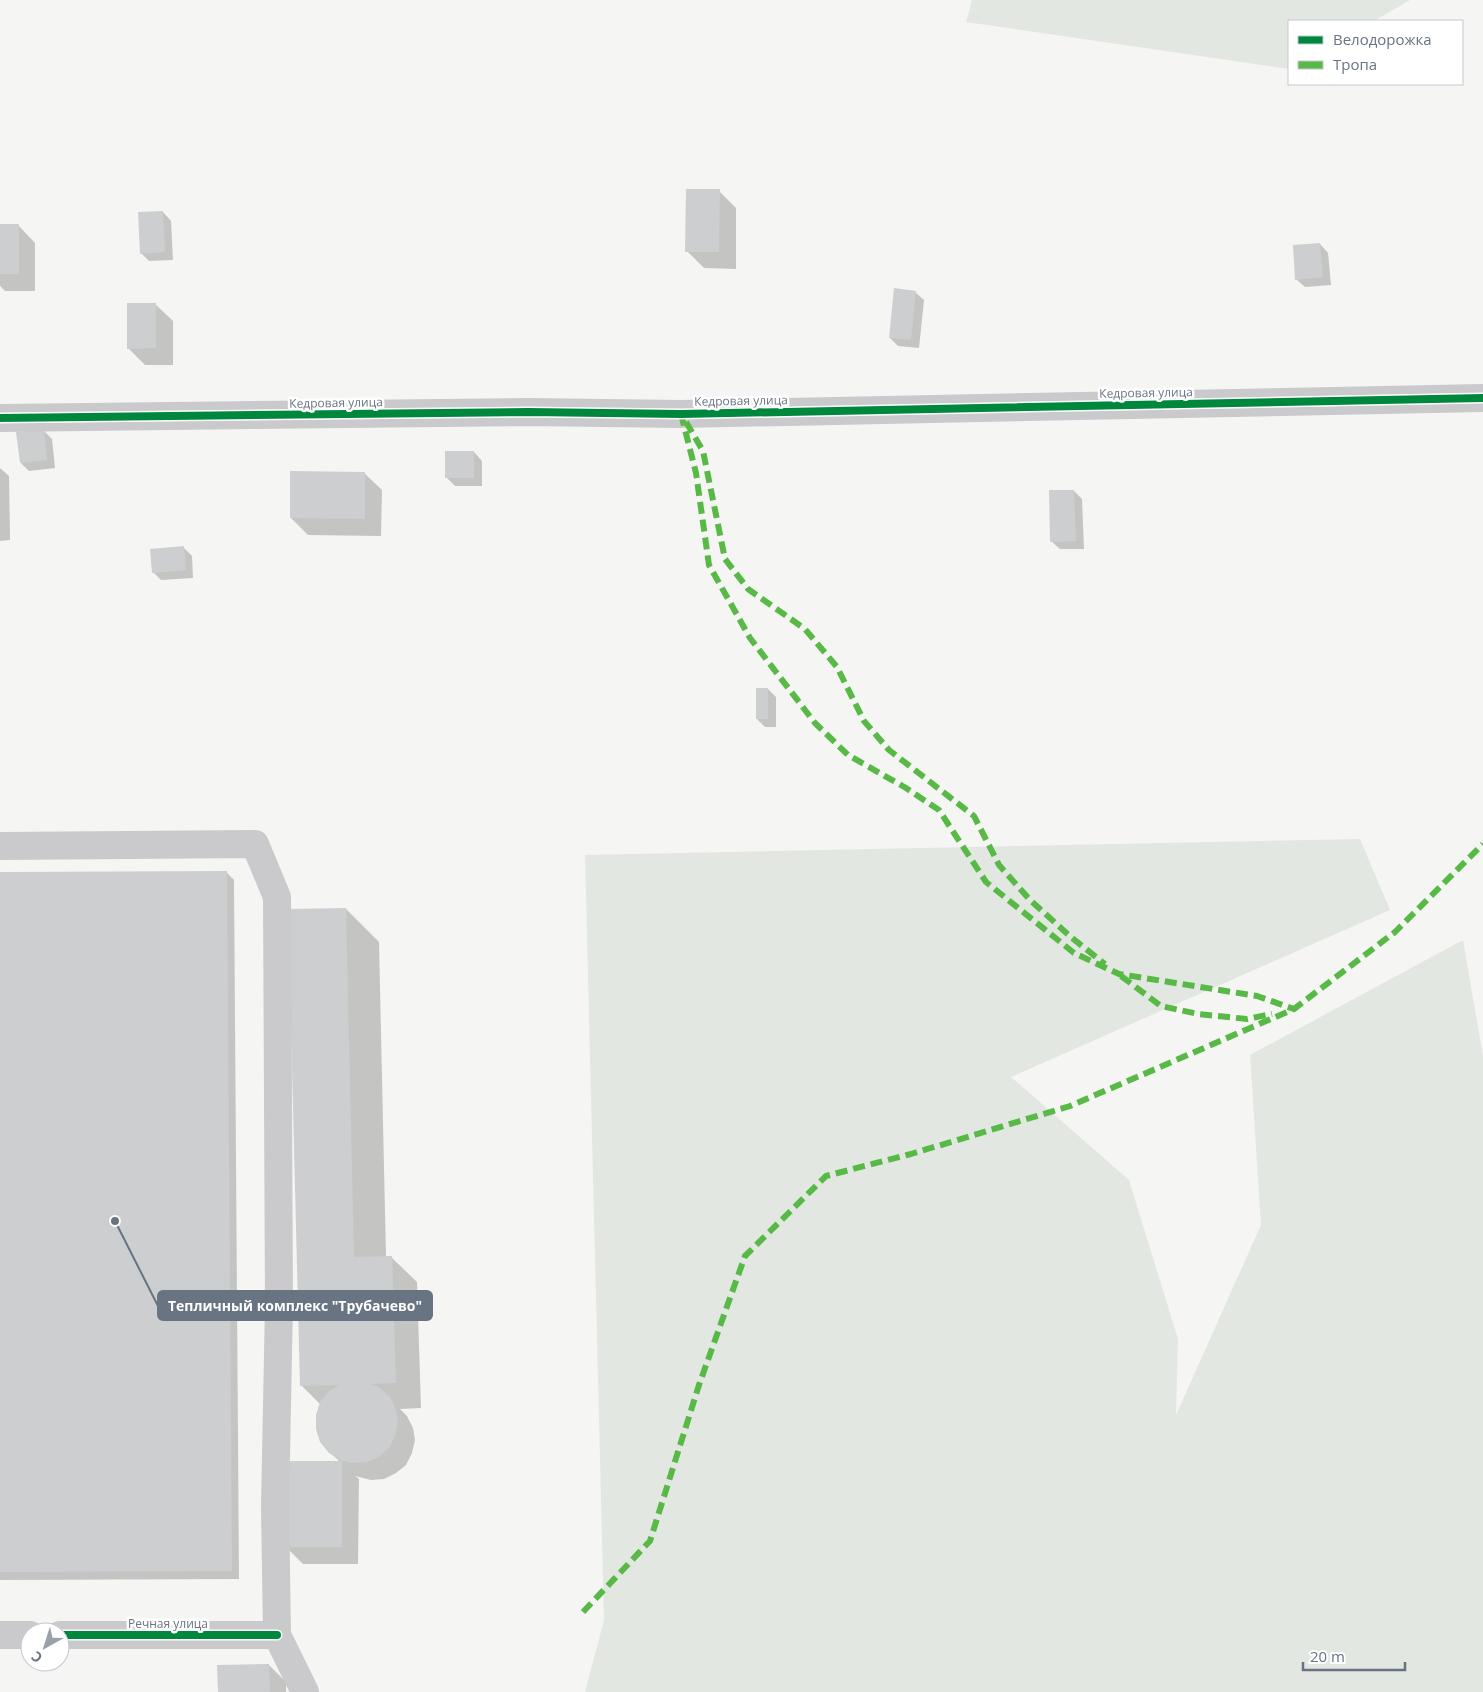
<svg xmlns="http://www.w3.org/2000/svg" width="1483" height="1692" font-family="'Open Sans',sans-serif">
<rect width="100%" height="100%" fill="#f5f5f4"/>
<!-- green -->
<g fill="#e3e7e2">
<path d="M972,0H1410L1374,21H1289V69L966,22Z"/>
<path d="M1360,839L1390,910L1011,1077L1129,1180L1178,1339L1176,1415L1261,1225L1250,1055L1463,940L1483,1056V1692H585L604,1620L585,855Z"/>
</g>
<!-- shadow -->
<g fill="#0003">
<path d="M719,191L736,208V269L704,268L687,251Z"/>
<path d="M163,212L171,221L173,260L149,261L141,253Z"/>
<path d="M0,225H18L35,243V291H5L0,286Z"/>
<path d="M1320,244L1328,253L1331,285L1305,287L1296,279Z"/>
<path d="M915,292L924,300L919,348L898,346L890,338Z"/>
<path d="M155,304L173,321V365H145L128,348Z"/>
<path d="M43,430L52,439L55,468L29,471L21,463Z"/>
<path d="M474,452L482,461V486H455L447,478Z"/>
<path d="M0,468L9,476L10,540L0,541Z"/>
<path d="M364,473L382,490L381,536L308,535L291,518Z"/>
<path d="M1074,491L1082,499L1084,549H1060L1051,541Z"/>
<path d="M183,547L192,556L193,578L161,580L153,572Z"/>
<path d="M768,689L776,697V727H765L757,719Z"/>
<path d="M226,872L234,880L239,1579L0,1580V873Z"/>
<path d="M346,909L379,942L386,1257H391L417,1282L421,1408L400,1409L407,1416L413,1428L415,1440L412,1453L406,1465L396,1473L384,1479L371,1480L355,1476L359,1479L358,1564H303L286,1547L340,1462L330,1452L321,1405L302,1386Z"/>
<path d="M269,1665L286,1682V1692H219Z"/>
</g>
<!-- building -->
<g fill="#cdcecf">
<path d="M686,189H720L719,252H685Z"/>
<path d="M163,211L165,252L140,254L138,212Z"/>
<rect x="0" y="224" width="19" height="50"/>
<path d="M1320,243L1323,277L1295,280L1293,245Z"/>
<path d="M894,288L916,291L911,340L889,338Z"/>
<path d="M127,303H156V348L127,349Z"/>
<path d="M44,429L47,460L20,463L16,432Z"/>
<rect x="445" y="451" width="29" height="27"/>
<path d="M290,471L365,472V519L290,518Z"/>
<path d="M1049,490H1074L1076,541L1050,542Z"/>
<path d="M184,546L186,570L152,573L150,549Z"/>
<rect x="756" y="688" width="12" height="31"/>
<path d="M227,871L232,1571L0,1572V872Z"/>
<path d="M346,908L354,1257L392,1256L396,1383L371,1384L380,1388L390,1397L396,1410L398,1422L395,1436L389,1448L379,1457L367,1462L353,1463L340,1460L329,1453L320,1442L316,1429V1415L320,1402L329,1391L339,1385L300,1386L288,909Z"/>
<rect x="285" y="1461" width="57" height="86"/>
<path d="M269,1664L270,1692H218L217,1665Z"/>
</g>
<g fill="none" stroke-linecap="round" stroke-linejoin="round">
<!-- minor -->
<g stroke="#cacacc" stroke-width="28">
<path d="M0,418L528,412L681,414L1483,398"/>
<path d="M0,846L255,844L277,897L279,1303L275,1506L277,1635L305,1692"/>
<path d="M0,1635H30"/>
<path d="M60,1635H277"/>
</g>
<!-- quiet -->
<g stroke="#58b947" stroke-width="6" stroke-dasharray="12 6" stroke-linecap="butt">
<path d="M681,414L696,473L709,565L750,638L815,723L848,755L906,788L939,810L986,882L1074,953L1119,974L1257,996L1294,1009"/>
<path d="M686,422L703,451L725,559L748,589L805,629L837,667L864,721L889,750L974,816L999,865L1030,900L1072,938L1105,964"/>
<path d="M1121,976L1161,1006L1198,1014L1247,1019L1272,1014"/>
<path d="M583,1612L650,1541L699,1385L745,1256L826,1176L911,1154L1070,1106L1294,1009L1395,932L1483,844"/>
</g>
<!-- cycleway casing -->
<g stroke="#fff" stroke-width="11">
<g id="cycleway">
<path d="M0,418L528,412L681,414L1483,398"/>
<path d="M60,1635H277"/>
</g>
</g>
<!-- cycleway -->
<use href="#cycleway" stroke="#00873e" stroke-width="8"/>
</g>
<g text-anchor="middle" stroke-width="5" stroke-linejoin="round" paint-order="stroke">
<!-- street labels -->
<g font-size="12" fill="#687482" stroke="#fff">
<text transform="translate(1146 393) rotate(-1)" y="4">Кедровая улица</text>
<text transform="translate(741 401) rotate(-1)" y="4">Кедровая улица</text>
<text transform="translate(336 403) rotate(-1)" y="4">Кедровая улица</text>
<text x="168" y="1628">Речная улица</text>
</g>
</g>
<!-- callouts -->
<path fill="none" stroke="#687482" stroke-width="2" d="M115 1221L158 1306"/>
<circle fill="#687482" stroke="#fff" stroke-width="2" cx="115" cy="1221" r="5"/>
<rect fill="#687482" stroke="#687482" stroke-width="2" x="158" y="1291" width="274" height="29" rx="5"/>
<g font-size="14" text-anchor="middle" font-weight="bold" fill="#fff">
<text x="295" y="1311">Тепличный комплекс "Трубачево"</text>
</g>
<!-- legend -->
<rect x="1288" y="20" width="175" height="65" fill="#ffffff" stroke="#c3c7cd"/>
<rect x="1298" y="36" width="25" height="8" fill="#00873e" stroke="#c3c7cd"/>
<text x="1333" y="45" font-size="15" fill="#687482">Велодорожка</text>
<rect x="1298" y="61" width="25" height="8" fill="#58b947" stroke="#c3c7cd"/>
<text x="1333" y="70" font-size="15" fill="#687482">Тропа</text>
<!-- north arrow -->
<g transform="translate(45 1647) rotate(219)"><circle r="24" fill="#ffffff" stroke="#c3c7cd"/>
<path d="M0-4L9 19L0 12L-9 19Z" fill="#99a1aa"/>
<text y="-8" font-size="14" font-weight="bold" text-anchor="middle" fill="#687482">С</text>
</g>
<!-- scale -->
<path d="M1303 1662v8h102v-8" fill="none" stroke="#687482" stroke-width="2.5"/>
<text x="1310" y="1662" font-size="15" fill="#687482" stroke="#ffffff" stroke-width="4" paint-order="stroke">20 m</text>
</svg>
